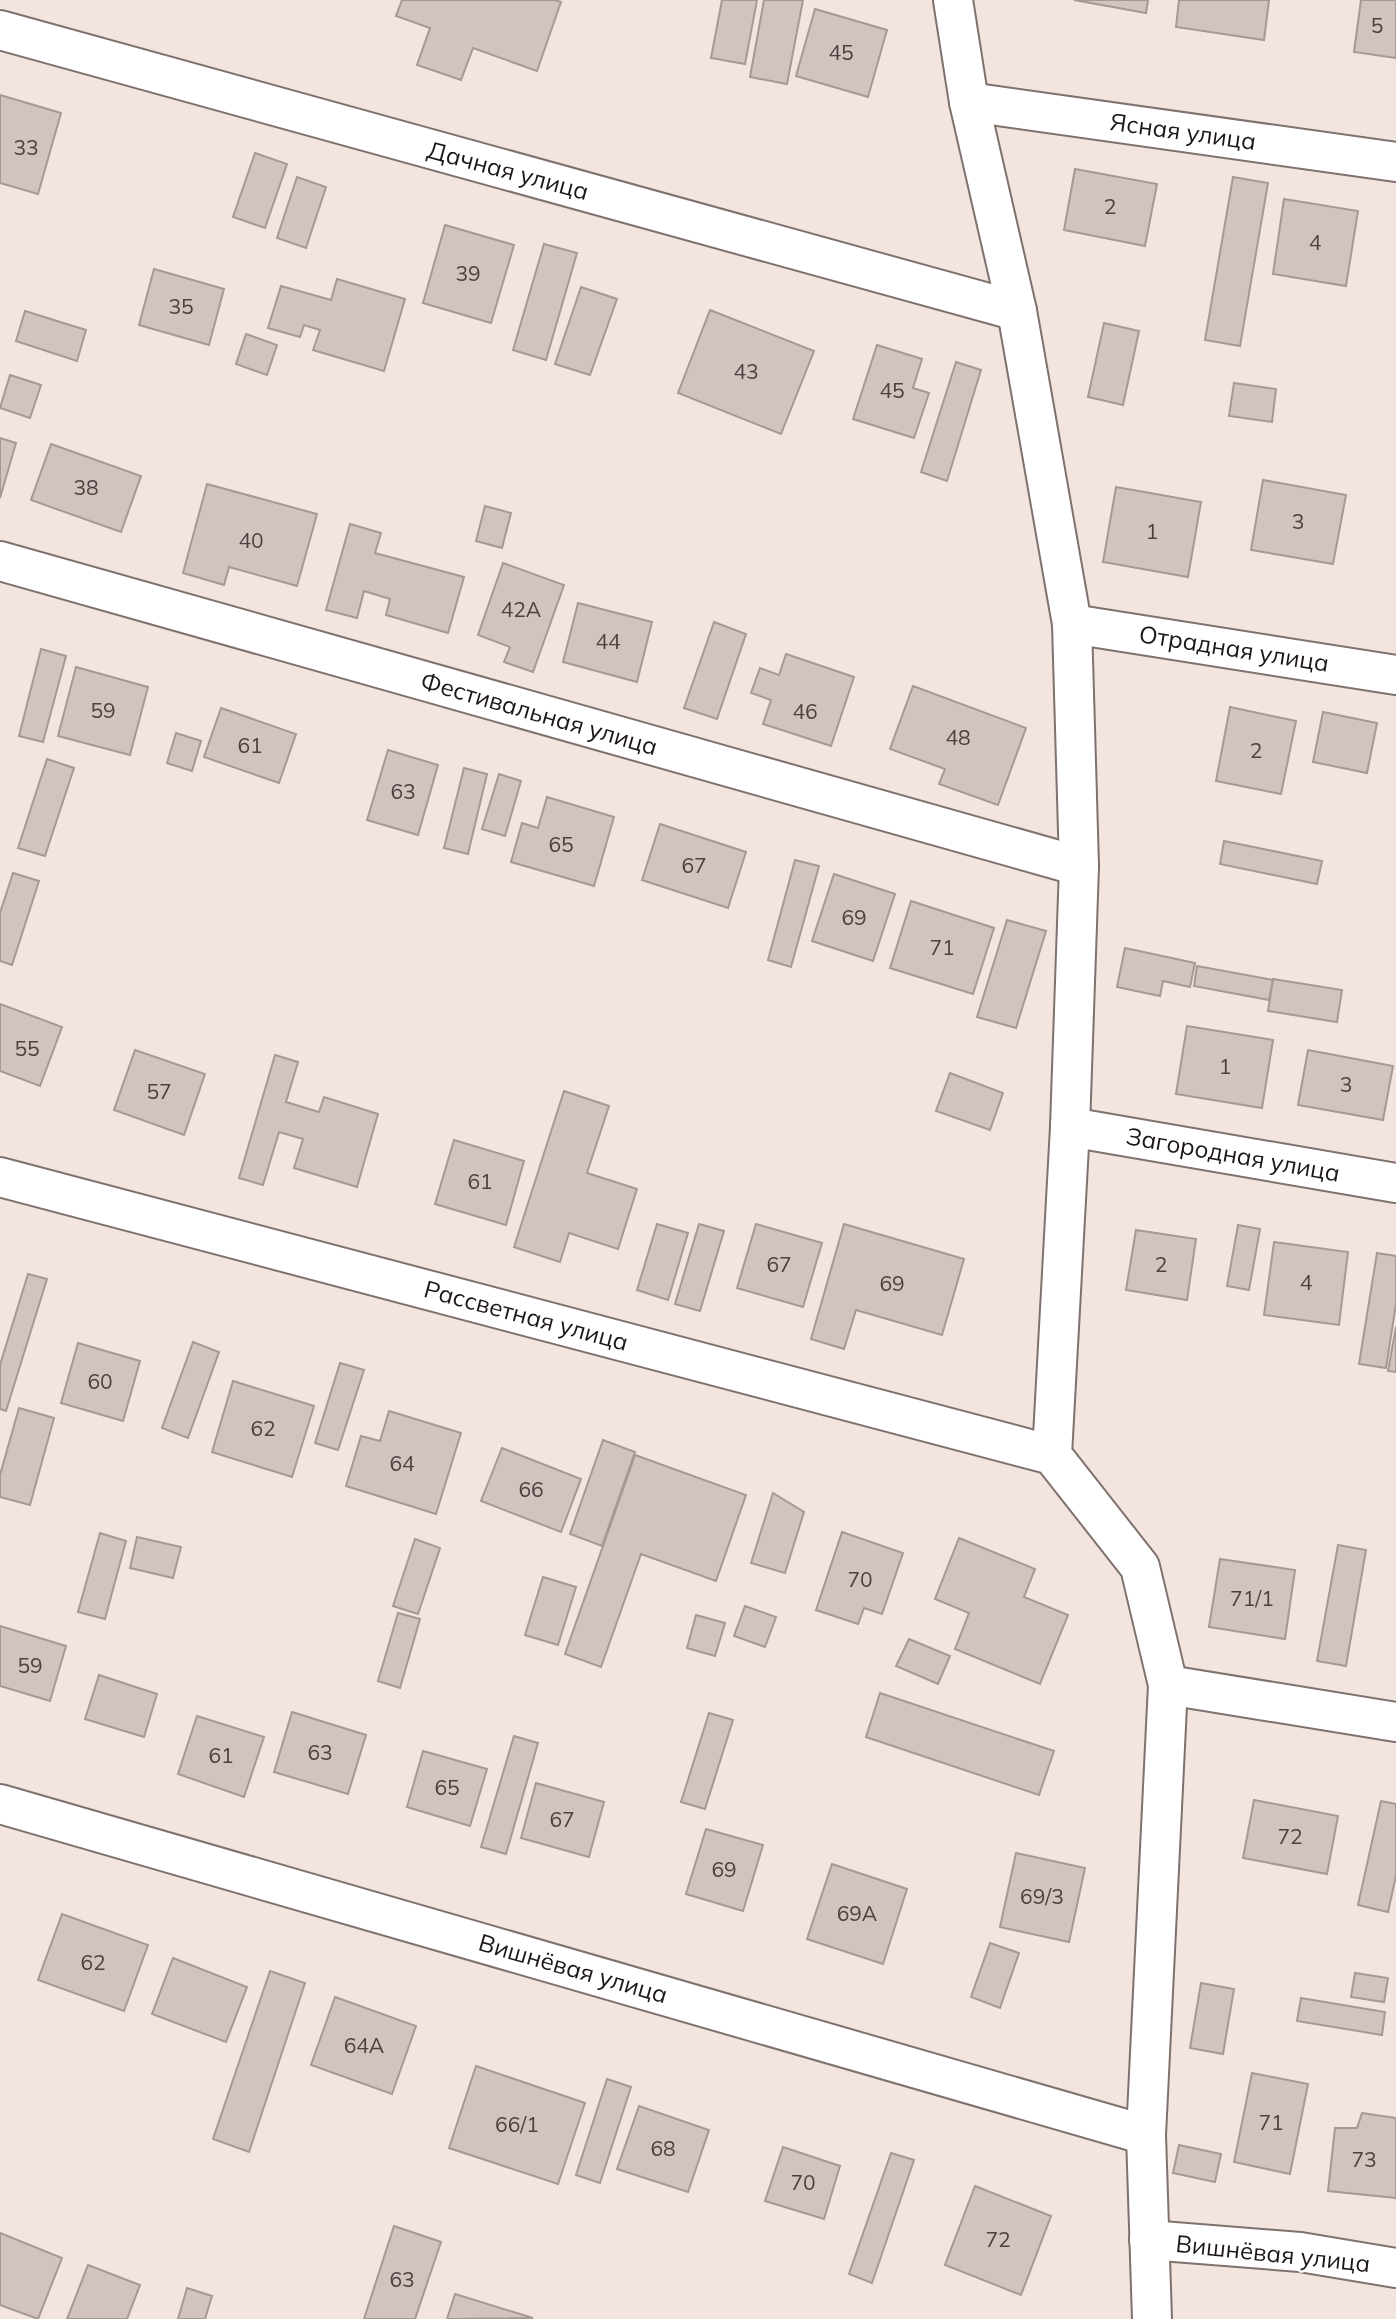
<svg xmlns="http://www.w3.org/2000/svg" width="1396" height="2319" font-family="Mulish,sans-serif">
<rect width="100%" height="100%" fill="#f4e4df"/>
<!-- building -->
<g fill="#d3c3bf" stroke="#a69894" stroke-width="2">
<path d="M402,0H555L561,2L537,71L473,48L461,80L417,65L430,28L396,16Z"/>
<path d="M722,0H757L745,64L711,58Z"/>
<path d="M764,0H803L787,84L750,77Z"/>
<path d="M1074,0H1148L1146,13Z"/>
<path d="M1179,0H1269L1264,40L1176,27Z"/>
<path d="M1361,0H1396V58L1354,52Z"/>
<path d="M815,9L887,30L868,97L796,76Z"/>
<path d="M0,95L61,113L38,194L0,183Z"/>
<path d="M255,153L287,164L265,228L233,217Z"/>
<path d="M1075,169L1157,184L1145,246L1064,230Z"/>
<path d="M297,177L326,187L306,248L277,238Z"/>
<path d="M1233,177L1268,183L1240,346L1205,340Z"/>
<path d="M1284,199L1358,211L1346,286L1273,274Z"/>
<path d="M445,225L514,245L491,323L423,303Z"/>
<path d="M544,244L577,253L546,360L513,350Z"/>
<path d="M154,269L224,289L209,345L139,325Z"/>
<path d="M337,279L405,299L384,371L313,350L320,330L304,325L300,337L268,328L281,286L331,300Z"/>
<path d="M581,287L617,299L590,375L555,364Z"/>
<path d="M710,310L814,351L781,434L678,393Z"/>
<path d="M25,311L86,330L77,361L16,341Z"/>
<path d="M1104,323L1139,331L1123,405L1088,397Z"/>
<path d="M246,334L277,345L267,375L236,364Z"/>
<path d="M877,345L922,359L913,388L929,393L914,438L853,419Z"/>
<path d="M956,362L981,370L947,481L921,472Z"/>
<path d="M10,375L41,385L30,418L0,408Z"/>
<path d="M1234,383L1276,389L1272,422L1229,416Z"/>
<path d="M0,438L16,443L0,498Z"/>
<path d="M51,444L141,476L121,532L31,500Z"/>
<path d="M1263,480L1346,495L1333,564L1251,550Z"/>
<path d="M207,484L317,514L297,586L229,567L224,585L183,573Z"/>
<path d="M1116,487L1201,502L1188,577L1103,562Z"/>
<path d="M485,506L511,513L502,548L476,541Z"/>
<path d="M350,524L381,533L375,553L464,577L448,633L386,615L390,599L364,591L357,618L326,610Z"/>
<path d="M503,563L564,585L533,672L504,662L510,647L478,635Z"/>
<path d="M578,603L652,622L637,682L563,662Z"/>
<path d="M714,622L746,634L717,719L684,708Z"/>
<path d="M41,649L66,656L43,742L19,736Z"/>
<path d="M786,654L854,677L831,746L763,724L771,700L751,693L760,668L779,675Z"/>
<path d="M76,667L148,687L130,755L58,736Z"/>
<path d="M913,686L1026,728L998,805L939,784L945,769L890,749Z"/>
<path d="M1230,707L1296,721L1281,794L1216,781Z"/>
<path d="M221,708L296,734L279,783L204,757Z"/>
<path d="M1323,712L1377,723L1367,773L1313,762Z"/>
<path d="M176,733L201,741L192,771L167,763Z"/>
<path d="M388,750L438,765L418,835L367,820Z"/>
<path d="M47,759L74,768L45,856L18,848Z"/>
<path d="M464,768L487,774L468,854L444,848Z"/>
<path d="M499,774L521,781L505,836L482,829Z"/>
<path d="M547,797L614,817L594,886L511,862L522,823L538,828Z"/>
<path d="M660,824L746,852L728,908L642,880Z"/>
<path d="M1224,841L1322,861L1317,884L1220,864Z"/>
<path d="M795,860L819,866L791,967L768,960Z"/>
<path d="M13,873L39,881L12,965L0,961V913Z"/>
<path d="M834,874L895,894L873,961L812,941Z"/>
<path d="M911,901L994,928L973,994L890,968Z"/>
<path d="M1007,920L1046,931L1016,1028L977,1017Z"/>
<path d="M1125,948L1195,963L1190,987L1163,981L1160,996L1117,987Z"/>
<path d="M1197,966L1273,980L1269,1000L1194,986Z"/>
<path d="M1273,979L1342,990L1337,1022L1268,1011Z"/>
<path d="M0,1004L62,1027L40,1086L0,1071Z"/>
<path d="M1187,1026L1273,1040L1262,1108L1176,1094Z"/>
<path d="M135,1050L205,1074L184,1135L114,1110Z"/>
<path d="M1308,1050L1393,1066L1383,1120L1298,1105Z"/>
<path d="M275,1055L298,1062L286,1102L319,1112L324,1097L378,1114L357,1187L294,1168L303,1139L279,1132L263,1185L239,1178Z"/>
<path d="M950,1073L1003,1093L990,1130L936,1111Z"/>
<path d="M564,1091L609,1106L587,1173L637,1189L618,1249L569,1233L560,1262L514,1247Z"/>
<path d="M454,1140L524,1161L506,1225L435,1204Z"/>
<path d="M657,1224L688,1233L668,1300L637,1290Z"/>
<path d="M699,1224L724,1231L700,1311L675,1304Z"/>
<path d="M756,1224L822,1243L803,1307L737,1288Z"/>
<path d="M844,1224L964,1259L942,1335L856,1310L844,1349L811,1339Z"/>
<path d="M1238,1225L1260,1229L1249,1290L1227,1286Z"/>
<path d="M1136,1230L1196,1239L1187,1300L1126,1290Z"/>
<path d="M1274,1242L1348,1252L1339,1325L1264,1315Z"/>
<path d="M1377,1253L1396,1256V1304L1386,1368L1359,1364Z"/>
<path d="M28,1274L47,1279L6,1411L0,1409V1365Z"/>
<path d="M1396,1327V1372L1388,1371Z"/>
<path d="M193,1342L219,1352L188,1438L162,1428Z"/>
<path d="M78,1343L140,1361L123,1421L61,1403Z"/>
<path d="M340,1363L364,1370L338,1450L315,1443Z"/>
<path d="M233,1381L314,1406L292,1477L212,1452Z"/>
<path d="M19,1408L54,1418L30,1505L0,1497V1475Z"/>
<path d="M389,1411L461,1433L436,1514L346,1486L361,1436L380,1441Z"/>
<path d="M603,1440L635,1452L602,1546L570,1534Z"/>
<path d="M502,1448L581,1479L561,1532L481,1501Z"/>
<path d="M635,1455L746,1495L716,1581L641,1554L601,1667L565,1654Z"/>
<path d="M773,1493L804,1512L785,1573L751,1563Z"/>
<path d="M842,1532L903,1553L882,1614L864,1608L858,1624L816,1610Z"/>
<path d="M100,1533L126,1541L105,1619L78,1612Z"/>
<path d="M137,1537L181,1547L173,1578L130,1568Z"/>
<path d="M959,1538L1035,1569L1024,1597L1068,1615L1040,1684L955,1649L969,1613L935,1599Z"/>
<path d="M415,1539L440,1548L418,1614L393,1606Z"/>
<path d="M1338,1545L1366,1550L1346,1666L1317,1661Z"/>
<path d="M1220,1559L1295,1570L1285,1639L1209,1627Z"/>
<path d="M543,1577L576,1587L558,1645L525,1635Z"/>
<path d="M745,1606L776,1617L765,1647L734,1636Z"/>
<path d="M398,1613L420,1619L400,1688L378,1681Z"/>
<path d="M696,1615L725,1623L715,1656L687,1648Z"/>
<path d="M0,1626L66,1646L50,1701L0,1686Z"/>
<path d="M909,1639L950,1656L938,1684L896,1666Z"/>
<path d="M99,1675L157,1694L144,1737L85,1719Z"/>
<path d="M880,1693L1054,1751L1039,1795L866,1737Z"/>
<path d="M292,1712L366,1735L348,1794L274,1772Z"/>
<path d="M709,1713L733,1720L705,1809L681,1802Z"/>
<path d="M197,1716L264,1737L244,1797L178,1774Z"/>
<path d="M514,1736L538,1743L506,1854L481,1847Z"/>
<path d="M423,1751L487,1769L470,1826L407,1807Z"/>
<path d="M536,1783L604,1802L589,1857L521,1838Z"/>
<path d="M1254,1800L1338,1816L1327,1874L1243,1858Z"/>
<path d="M1381,1801L1396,1804V1876L1388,1912L1358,1905Z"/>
<path d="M706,1829L763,1845L743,1911L686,1894Z"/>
<path d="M1016,1853L1085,1868L1069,1942L1000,1927Z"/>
<path d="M832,1864L907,1889L883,1964L807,1939Z"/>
<path d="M62,1914L148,1945L124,2011L38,1980Z"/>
<path d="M990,1943L1019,1953L1000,2008L971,1997Z"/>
<path d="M173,1958L247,1987L226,2042L152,2014Z"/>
<path d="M270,1971L305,1983L249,2152L213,2139Z"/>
<path d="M1355,1973L1388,1978L1384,2002L1351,1997Z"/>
<path d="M1201,1983L1234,1989L1223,2054L1190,2048Z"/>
<path d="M335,1997L416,2026L392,2094L311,2065Z"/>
<path d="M1301,1998L1385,2012L1382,2035L1297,2021Z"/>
<path d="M476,2066L585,2103L558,2184L449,2148Z"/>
<path d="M1252,2073L1308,2084L1290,2174L1234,2162Z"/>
<path d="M607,2079L631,2087L600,2183L576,2175Z"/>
<path d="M639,2106L709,2130L688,2192L617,2169Z"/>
<path d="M1362,2113L1396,2118V2198L1328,2191L1335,2128H1357Z"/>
<path d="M1179,2145L1221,2154L1215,2182L1173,2173Z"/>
<path d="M783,2147L840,2166L824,2219L765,2201Z"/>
<path d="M891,2153L914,2160L872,2283L849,2274Z"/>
<path d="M975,2186L1051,2216L1021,2295L945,2265Z"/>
<path d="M394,2226L441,2242L415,2319H364Z"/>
<path d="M0,2233L62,2258L38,2319L0,2305Z"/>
<path d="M88,2265L140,2285L127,2319H67Z"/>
<path d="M187,2288L212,2296L205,2319H178Z"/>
<path d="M455,2294L533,2318L447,2319Z"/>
</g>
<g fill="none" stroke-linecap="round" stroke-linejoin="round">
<!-- minor casing -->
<g stroke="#7f716d" stroke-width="42">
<g id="minor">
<path d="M953,0L969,102L1017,311L1072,624L1079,866"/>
<path d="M0,30L1017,311"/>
<path d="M969,102L1396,162"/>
<path d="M1072,624L1396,675"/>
<path d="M1070,1127L1396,1183"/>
<path d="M0,1177L1052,1455"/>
<path d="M1168,1685L1396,1722"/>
<path d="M0,1804L1146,2135"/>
<path d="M1149,2240L1300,2252L1396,2268"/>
</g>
</g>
<!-- tertiary casing -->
<g stroke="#7f716d" stroke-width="42">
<path id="tertiary" d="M0,561L1079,866L1070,1127L1052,1455L1140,1567L1168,1685L1146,2135L1152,2319"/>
</g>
<!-- minor -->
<use href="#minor" stroke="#fff" stroke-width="38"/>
<!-- tertiary -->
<use href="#tertiary" stroke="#fff" stroke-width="38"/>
</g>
<g text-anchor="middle" stroke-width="5" stroke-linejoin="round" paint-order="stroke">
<!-- number labels -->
<g font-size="21" fill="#4a4140">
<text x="1377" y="33">5</text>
<text x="841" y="60">45</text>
<text x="26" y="155">33</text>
<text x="1110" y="214">2</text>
<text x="1315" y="250">4</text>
<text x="468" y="281">39</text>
<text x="181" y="314">35</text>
<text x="746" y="379">43</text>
<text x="892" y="398">45</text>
<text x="86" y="495">38</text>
<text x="1298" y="529">3</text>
<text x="1152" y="539">1</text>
<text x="251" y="548">40</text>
<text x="521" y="617">42А</text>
<text x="608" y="649">44</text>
<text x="103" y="718">59</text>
<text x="805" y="719">46</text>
<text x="958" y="745">48</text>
<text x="250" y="753">61</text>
<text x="1256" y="758">2</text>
<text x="403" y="799">63</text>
<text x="561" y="852">65</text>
<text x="694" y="873">67</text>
<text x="854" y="925">69</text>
<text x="942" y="955">71</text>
<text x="27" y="1056">55</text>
<text x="1225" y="1074">1</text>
<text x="1346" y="1092">3</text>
<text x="159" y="1099">57</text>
<text x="480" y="1189">61</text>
<text x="779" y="1272">67</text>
<text x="1161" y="1272">2</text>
<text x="1306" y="1290">4</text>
<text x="892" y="1291">69</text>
<text x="100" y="1389">60</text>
<text x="263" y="1436">62</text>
<text x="402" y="1471">64</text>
<text x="531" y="1497">66</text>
<text x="860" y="1587">70</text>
<text x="1252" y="1606">71/1</text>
<text x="30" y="1673">59</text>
<text x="320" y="1760">63</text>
<text x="221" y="1763">61</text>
<text x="447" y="1795">65</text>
<text x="562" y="1827">67</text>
<text x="1290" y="1844">72</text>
<text x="724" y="1877">69</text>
<text x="1042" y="1904">69/3</text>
<text x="857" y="1921">69А</text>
<text x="93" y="1970">62</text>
<text x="364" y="2053">64А</text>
<text x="1271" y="2130">71</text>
<text x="517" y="2132">66/1</text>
<text x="663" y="2156">68</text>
<text x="1364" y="2167">73</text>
<text x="803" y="2190">70</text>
<text x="998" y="2247">72</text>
<text x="402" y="2287">63</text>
</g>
<!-- street labels -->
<g font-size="24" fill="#1c1615" stroke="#fff">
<text transform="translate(1183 132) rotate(8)" y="8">Ясная улица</text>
<text transform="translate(508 171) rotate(15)" y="8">Дачная улица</text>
<text transform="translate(1234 649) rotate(9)" y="8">Отрадная улица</text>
<text transform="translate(539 714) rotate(16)" y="8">Фестивальная улица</text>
<text transform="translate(1233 1155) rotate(10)" y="8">Загородная улица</text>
<text transform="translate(526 1316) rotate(15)" y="8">Рассветная улица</text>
<text transform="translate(573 1969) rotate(16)" y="8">Вишнёвая улица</text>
<text transform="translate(1273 2254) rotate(6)" y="8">Вишнёвая улица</text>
</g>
</g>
</svg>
